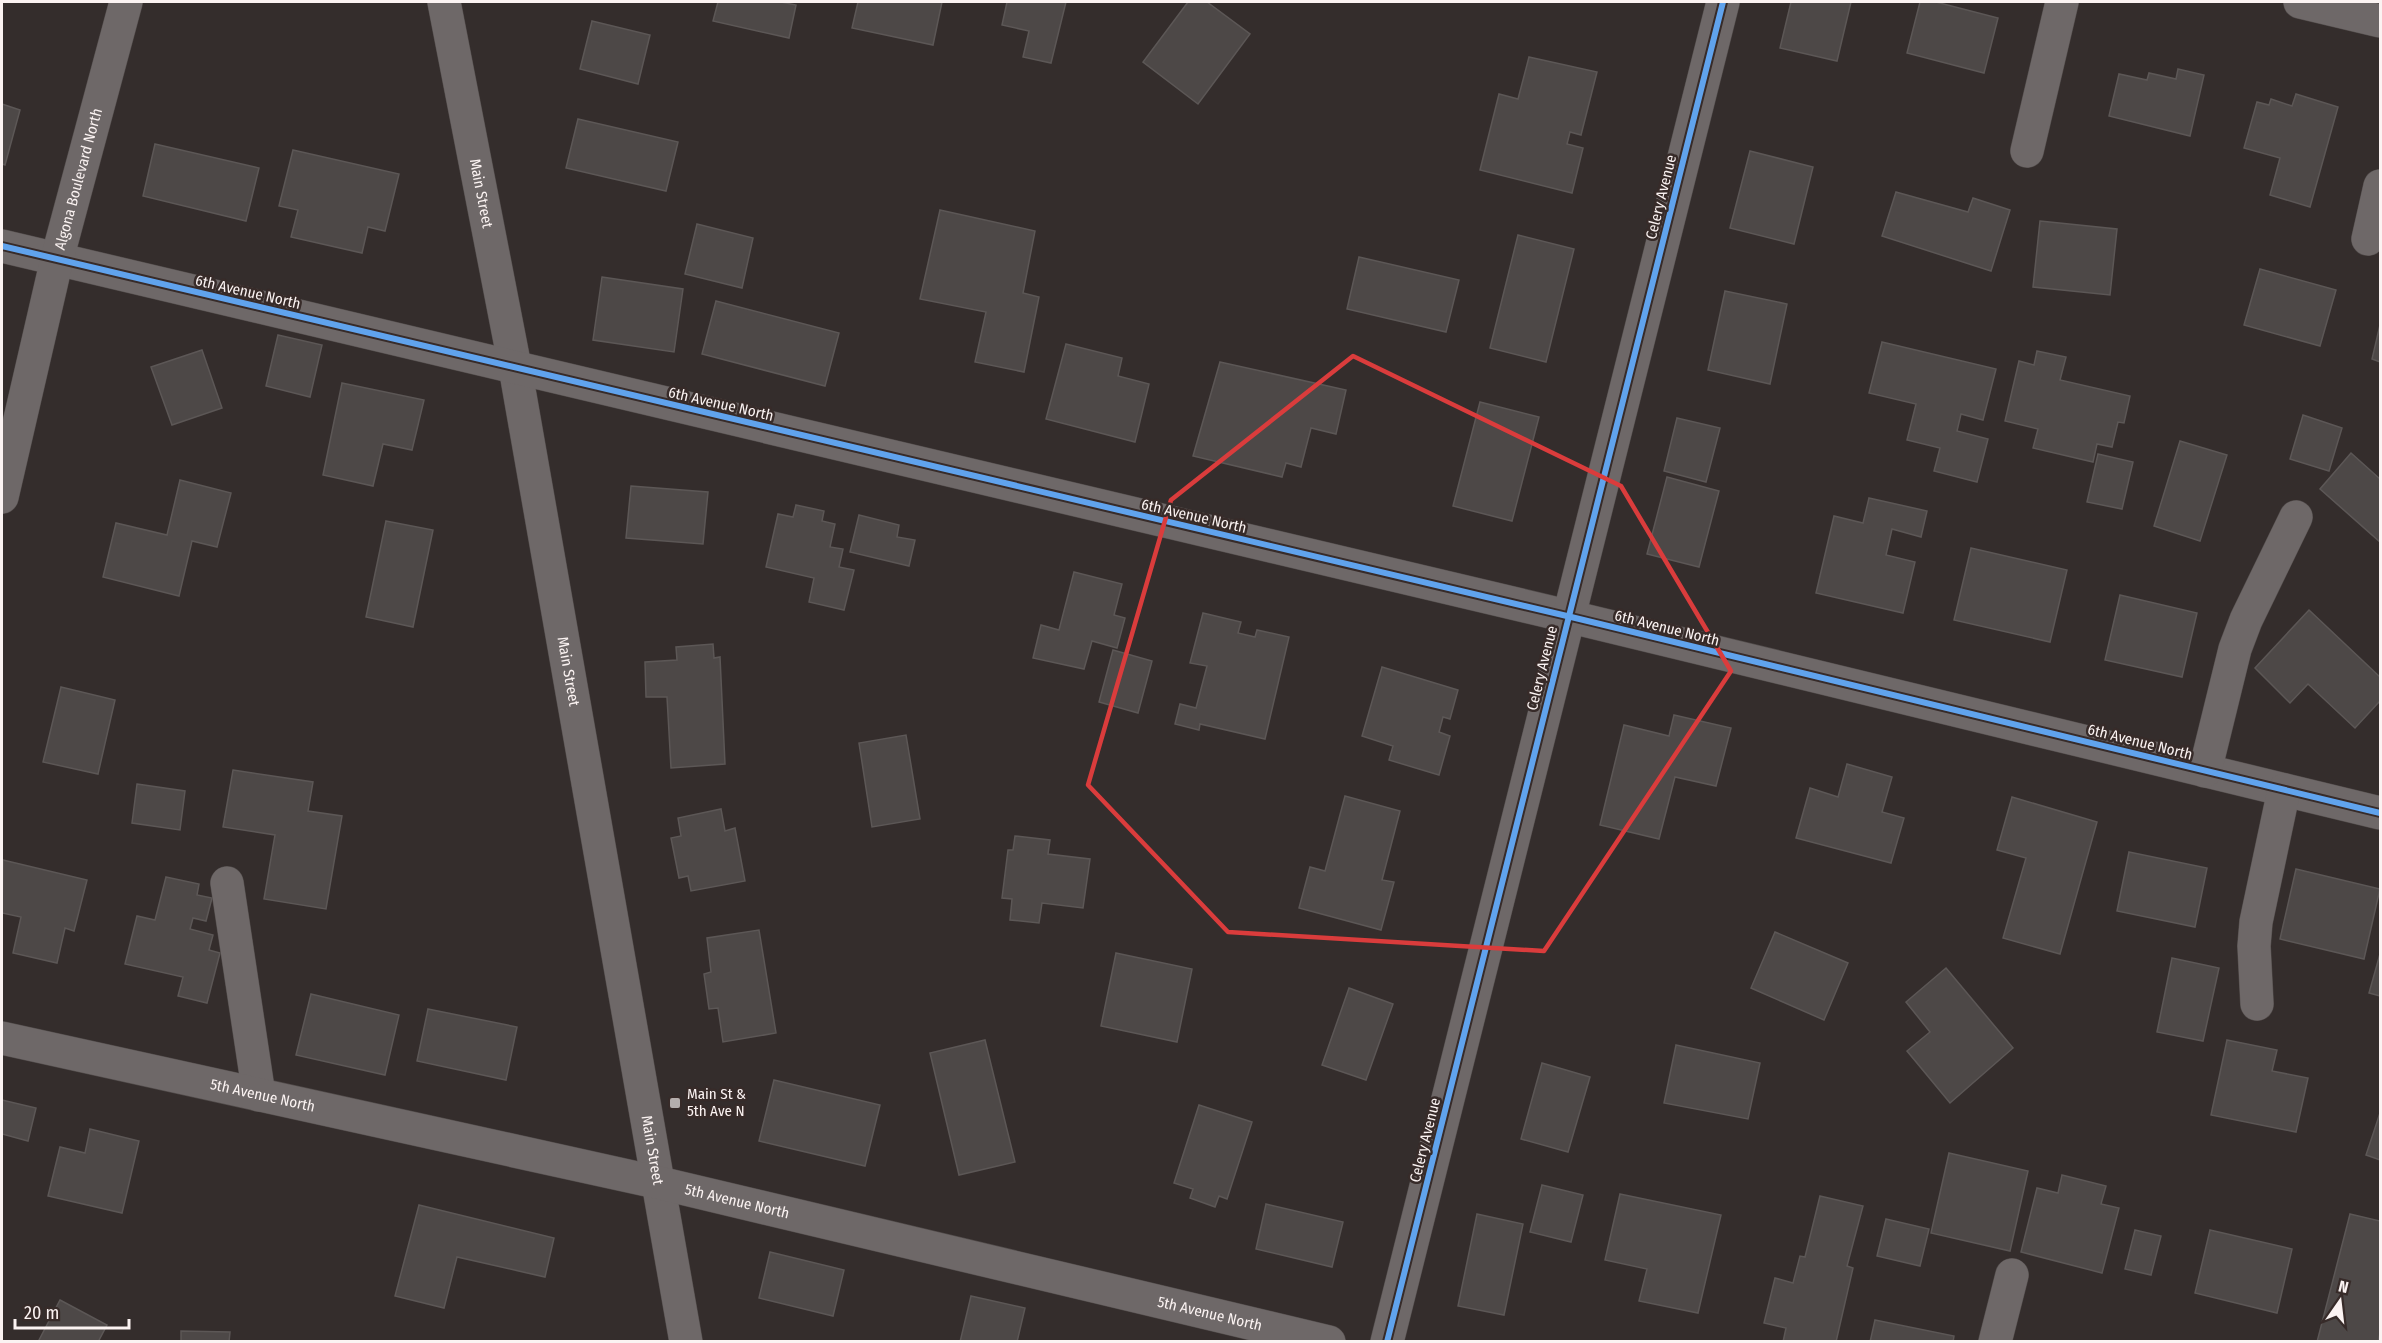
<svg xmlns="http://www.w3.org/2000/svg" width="2382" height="1343" font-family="'Fira Sans Condensed',sans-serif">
<rect width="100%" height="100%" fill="#342d2c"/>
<!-- building -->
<g fill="#4d4847" stroke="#5c5756" stroke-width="1.5">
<path d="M718,2H781L796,5L789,38L713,21Z"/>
<path d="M858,2H942L933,45L852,28Z"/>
<path d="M1007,2H1066L1051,63L1023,57L1029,31L1002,25Z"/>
<path d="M1188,2H1207L1250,34L1198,104L1143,62Z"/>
<path d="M1791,2H1851L1837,61L1780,48Z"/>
<path d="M1920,2H1936L1998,18L1984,73L1907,53Z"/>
<path d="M592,21L650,35L638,84L580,69Z"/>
<path d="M1529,57L1597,72L1581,135L1570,132L1567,144L1583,148L1572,193L1480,170L1499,94L1518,99Z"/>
<path d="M2178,69L2204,75L2190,136L2109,116L2119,74L2147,80L2149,73L2176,79Z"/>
<path d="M2296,94L2338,107L2310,207L2270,195L2280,158L2244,148L2257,102L2269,105L2271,99L2292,106Z"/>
<path d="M2,104L20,110L5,165L2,164Z"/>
<path d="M578,119L678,142L666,191L566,168Z"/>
<path d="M155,144L259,168L246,221L143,196Z"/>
<path d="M293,150L399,174L385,231L368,227L362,253L291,237L298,210L279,206Z"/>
<path d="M1750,151L1813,167L1794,244L1730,228Z"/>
<path d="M1896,192L1968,212L1973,198L2010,210L1991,271L1882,236Z"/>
<path d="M940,210L1035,231L1023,293L1039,297L1024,372L975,362L986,312L920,299Z"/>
<path d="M2040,221L2117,229L2110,295L2033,287Z"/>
<path d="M697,224L753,238L742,288L685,274Z"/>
<path d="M1518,235L1574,249L1546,362L1490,348Z"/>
<path d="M1359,257L1459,280L1446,332L1347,309Z"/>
<path d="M2260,269L2336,290L2320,346L2244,325Z"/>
<path d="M602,277L683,289L674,352L593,340Z"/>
<path d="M1725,291L1787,304L1770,384L1708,370Z"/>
<path d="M716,301L839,333L825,386L702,354Z"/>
<path d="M2380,325V362L2372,359Z"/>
<path d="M278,335L322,345L310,397L266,386Z"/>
<path d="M1882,342L1996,369L1983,420L1961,414L1957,431L1988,439L1977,482L1934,471L1940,448L1907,440L1916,404L1869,393Z"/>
<path d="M1066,344L1122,358L1118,376L1149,384L1135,442L1046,419Z"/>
<path d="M202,350L222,408L172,425L151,367Z"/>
<path d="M2037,351L2066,357L2060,380L2130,396L2124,423L2118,422L2112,447L2097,444L2093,462L2033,448L2038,429L2005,421L2019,361L2034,365Z"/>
<path d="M1220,362L1346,390L1336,434L1311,428L1301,467L1286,463L1282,477L1193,456Z"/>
<path d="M342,383L424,400L412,450L383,444L373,486L323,475Z"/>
<path d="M1480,402L1539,417L1512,521L1453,506Z"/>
<path d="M2303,415L2342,428L2329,471L2290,459Z"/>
<path d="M1677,418L1720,428L1706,482L1664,471Z"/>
<path d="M2180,441L2227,455L2200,541L2154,526Z"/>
<path d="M2351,453L2380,479V542L2320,489Z"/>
<path d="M2098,454L2133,462L2122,509L2087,502Z"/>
<path d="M1667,477L1719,491L1699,567L1647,554Z"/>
<path d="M180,480L231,493L217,547L192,541L179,596L103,577L116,523L167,535Z"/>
<path d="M631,486L708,492L703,544L626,538Z"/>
<path d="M1869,498L1927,511L1921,537L1892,529L1886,555L1915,562L1903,613L1816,593L1834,516L1863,523Z"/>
<path d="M796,505L824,511L822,521L835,524L830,547L843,549L839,567L854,570L844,610L809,602L814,578L766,567L778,514L793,517Z"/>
<path d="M859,515L899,525L897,537L915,540L909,566L850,552Z"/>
<path d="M386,521L433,530L413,627L366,617Z"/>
<path d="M1971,548L2067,570L2050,642L1954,620Z"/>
<path d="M1074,572L1122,584L1114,615L1125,618L1117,648L1092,641L1084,669L1033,658L1041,625L1059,630Z"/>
<path d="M2120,595L2197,613L2182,677L2105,660Z"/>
<path d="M2309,610L2380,677V701L2355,728L2308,684L2290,703L2255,668Z"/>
<path d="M1203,613L1241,622L1238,633L1255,637L1257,630L1289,637L1265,739L1200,724L1199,730L1175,724L1180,704L1196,708L1207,666L1190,663Z"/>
<path d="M713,644L714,658L720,657L725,764L671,768L667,697H646L645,662L677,660L676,647Z"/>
<path d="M1113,650L1152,661L1138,713L1099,702Z"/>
<path d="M1382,667L1458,690L1450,719L1443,717L1439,732L1450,736L1439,775L1389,760L1393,746L1362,736Z"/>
<path d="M61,687L115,700L98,774L43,762Z"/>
<path d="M1674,715L1731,728L1716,786L1675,777L1659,839L1600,825L1624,725L1669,736Z"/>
<path d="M906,735L920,819L872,827L859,743Z"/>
<path d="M1847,764L1892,777L1882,812L1904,818L1891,863L1796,838L1810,788L1838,797Z"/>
<path d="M233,770L313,782L308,811L342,816L326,909L264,899L275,835L223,827Z"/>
<path d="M137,784L185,791L180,830L132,823Z"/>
<path d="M1345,796L1400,811L1382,880L1394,882L1381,930L1299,908L1310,867L1325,871Z"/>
<path d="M2012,797L2097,822L2060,954L2003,938L2026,858L1997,850Z"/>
<path d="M721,809L725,831L735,828L745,881L691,891L688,876L679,878L671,838L681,836L678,818Z"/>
<path d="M1015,836L1050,840L1048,854L1090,859L1083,908L1042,903L1039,923L1010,920L1012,899L1002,898L1008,850H1013Z"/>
<path d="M2129,852L2207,868L2195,927L2117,911Z"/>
<path d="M3,860L87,880L74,931L65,928L57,963L13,953L21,917L2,913Z"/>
<path d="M2296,869L2380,889L2364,959L2280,939Z"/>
<path d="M166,877L199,884L197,895L212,898L206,921L193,918L190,929L213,935L209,950L220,953L207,1003L178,996L183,977L125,964L137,916L155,920Z"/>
<path d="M759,930L776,1033L723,1042L718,1008L709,1009L704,974L711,972L707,938Z"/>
<path d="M1775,932L1848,963L1824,1020L1751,988Z"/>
<path d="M1116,953L1192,969L1177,1042L1101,1026Z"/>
<path d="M2380,954V996L2369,993Z"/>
<path d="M2172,958L2219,968L2203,1041L2157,1032Z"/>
<path d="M1946,968L2013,1048L1950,1103L1907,1051L1930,1032L1906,1002Z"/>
<path d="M1349,988L1393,1004L1366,1080L1322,1065Z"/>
<path d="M311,994L399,1015L385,1075L296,1055Z"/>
<path d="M428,1009L517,1027L506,1080L417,1061Z"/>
<path d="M985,1040L1015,1162L959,1175L930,1053Z"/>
<path d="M2227,1040L2277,1050L2272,1071L2308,1078L2296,1132L2211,1115Z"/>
<path d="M1676,1045L1760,1063L1748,1119L1664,1103Z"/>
<path d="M1542,1063L1590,1077L1568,1152L1521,1139Z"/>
<path d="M774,1080L880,1105L865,1166L759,1141Z"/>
<path d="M2,1100L36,1108L28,1141L2,1134Z"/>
<path d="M1199,1105L1252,1122L1227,1199L1219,1196L1215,1207L1190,1198L1193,1189L1174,1183Z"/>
<path d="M2380,1113V1160L2366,1155Z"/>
<path d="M90,1129L139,1141L122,1213L48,1196L60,1147L85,1153Z"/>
<path d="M1949,1153L2028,1171L2010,1251L1931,1233Z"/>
<path d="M2062,1175L2106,1186L2101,1204L2119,1208L2102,1273L2021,1252L2037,1188L2058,1193Z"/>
<path d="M1542,1185L1583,1195L1571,1242L1530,1232Z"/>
<path d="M1620,1194L1721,1215L1698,1313L1639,1301L1647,1269L1605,1260Z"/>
<path d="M1820,1196L1863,1206L1847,1266L1853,1268L1836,1342H1783L1786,1328L1764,1323L1775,1278L1793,1283L1800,1256L1805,1257Z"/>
<path d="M1266,1204L1343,1222L1332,1267L1256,1249Z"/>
<path d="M419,1205L554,1238L545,1277L457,1257L444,1308L395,1296Z"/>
<path d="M1477,1214L1523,1224L1504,1315L1458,1306Z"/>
<path d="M2350,1214L2380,1221V1333L2378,1342H2317Z"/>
<path d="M1886,1219L1929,1229L1920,1266L1877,1256Z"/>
<path d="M2135,1230L2161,1236L2151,1275L2125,1269Z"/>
<path d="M2210,1230L2292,1249L2277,1313L2195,1293Z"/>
<path d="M770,1252L844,1270L833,1316L759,1298Z"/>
<path d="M971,1296L1025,1308L1017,1342H960Z"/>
<path d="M60,1300L107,1325L98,1342H38Z"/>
<path d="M1875,1320L1954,1336L1953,1342H1870Z"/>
<path d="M181,1331L230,1332L229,1342H181Z"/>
</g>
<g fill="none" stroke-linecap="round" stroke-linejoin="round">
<!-- minor casing -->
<g stroke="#514b4a" stroke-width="34">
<g id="minor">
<path id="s1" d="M444,2L515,367L686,1342"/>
<path d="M2300,2L2380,21"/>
<path d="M2027,151L2062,2"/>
<path d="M2368,239L2380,186"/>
<path d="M2,246L1567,616L2380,813"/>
<path id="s2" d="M2,497L57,259L126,2"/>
<path d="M2205,771L2235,649L2246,620L2296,517"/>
<path d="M227,883L259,1095"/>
<path d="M2257,1004L2254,946L2256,922L2284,790"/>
<path id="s3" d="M2,1038L660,1183L1329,1342"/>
<path d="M1387,1342L1723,2"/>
<path d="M1995,1342L2012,1275"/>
</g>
</g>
<!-- minor -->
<use href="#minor" stroke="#6e6868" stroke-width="33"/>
<!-- cycleway casing -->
<g stroke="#372b29" stroke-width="10">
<g id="cycleway">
<path d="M2,246L1567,616L2380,813"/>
<path d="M1387,1342L1723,2"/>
</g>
</g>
<!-- cycleway -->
<use href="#cycleway" stroke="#60a3ed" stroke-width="6"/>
</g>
<!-- marked area -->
<path fill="none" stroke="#da3c3c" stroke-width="4.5" stroke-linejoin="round" d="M1353,356L1621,486L1731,671L1544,951L1228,932L1088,785L1171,500Z"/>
<!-- markers -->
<rect fill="#b5aead" stroke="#372b29" stroke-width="2" x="669" y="1097" width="12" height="12" rx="3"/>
<g text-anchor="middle" stroke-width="5" stroke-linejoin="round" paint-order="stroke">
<!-- street labels -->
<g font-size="15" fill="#fbf3f2" stroke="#372b29">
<text dy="5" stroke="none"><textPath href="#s2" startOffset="327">Algona Boulevard North</textPath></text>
<text dy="5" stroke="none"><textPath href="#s1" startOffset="195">Main Street</textPath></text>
<text transform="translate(1661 197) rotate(-76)" y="5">Celery Avenue</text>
<text transform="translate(248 292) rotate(13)" y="5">6th Avenue North</text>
<text transform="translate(721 404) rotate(13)" y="5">6th Avenue North</text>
<text transform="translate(1194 516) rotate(13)" y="5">6th Avenue North</text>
<text transform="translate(1667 628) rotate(14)" y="5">6th Avenue North</text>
<text transform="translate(1542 668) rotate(-76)" y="5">Celery Avenue</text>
<text dy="5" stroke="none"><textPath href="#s1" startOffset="681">Main Street</textPath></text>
<text transform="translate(2140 742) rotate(14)" y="5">6th Avenue North</text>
<text dy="5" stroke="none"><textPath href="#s3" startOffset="267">5th Avenue North</textPath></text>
<text transform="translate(1425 1140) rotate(-76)" y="5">Celery Avenue</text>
<text dy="5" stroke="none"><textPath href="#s1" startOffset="1167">Main Street</textPath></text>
<text dy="5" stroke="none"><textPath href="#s3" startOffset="753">5th Avenue North</textPath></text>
<text dy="5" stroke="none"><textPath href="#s3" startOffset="1239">5th Avenue North</textPath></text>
</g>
<!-- poi labels -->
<g font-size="15" fill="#fbf3f2" stroke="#372b29" text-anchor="start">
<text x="687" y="1099">Main St &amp;<tspan x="687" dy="17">5th Ave N</tspan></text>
</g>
</g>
<!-- border -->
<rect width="2382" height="1343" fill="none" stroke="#fbf3f2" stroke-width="6"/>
<!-- north arrow -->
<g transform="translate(2340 1301) rotate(14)" stroke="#372b29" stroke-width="4.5" paint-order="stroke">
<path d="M0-4.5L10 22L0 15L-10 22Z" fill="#fbf3f2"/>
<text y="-9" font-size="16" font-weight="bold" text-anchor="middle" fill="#fbf3f2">N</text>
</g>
<!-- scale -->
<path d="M15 1319v9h114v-9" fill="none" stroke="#fbf3f2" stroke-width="3"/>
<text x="24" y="1319" font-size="18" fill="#fbf3f2" stroke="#372b29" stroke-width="4.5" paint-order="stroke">20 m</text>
</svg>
